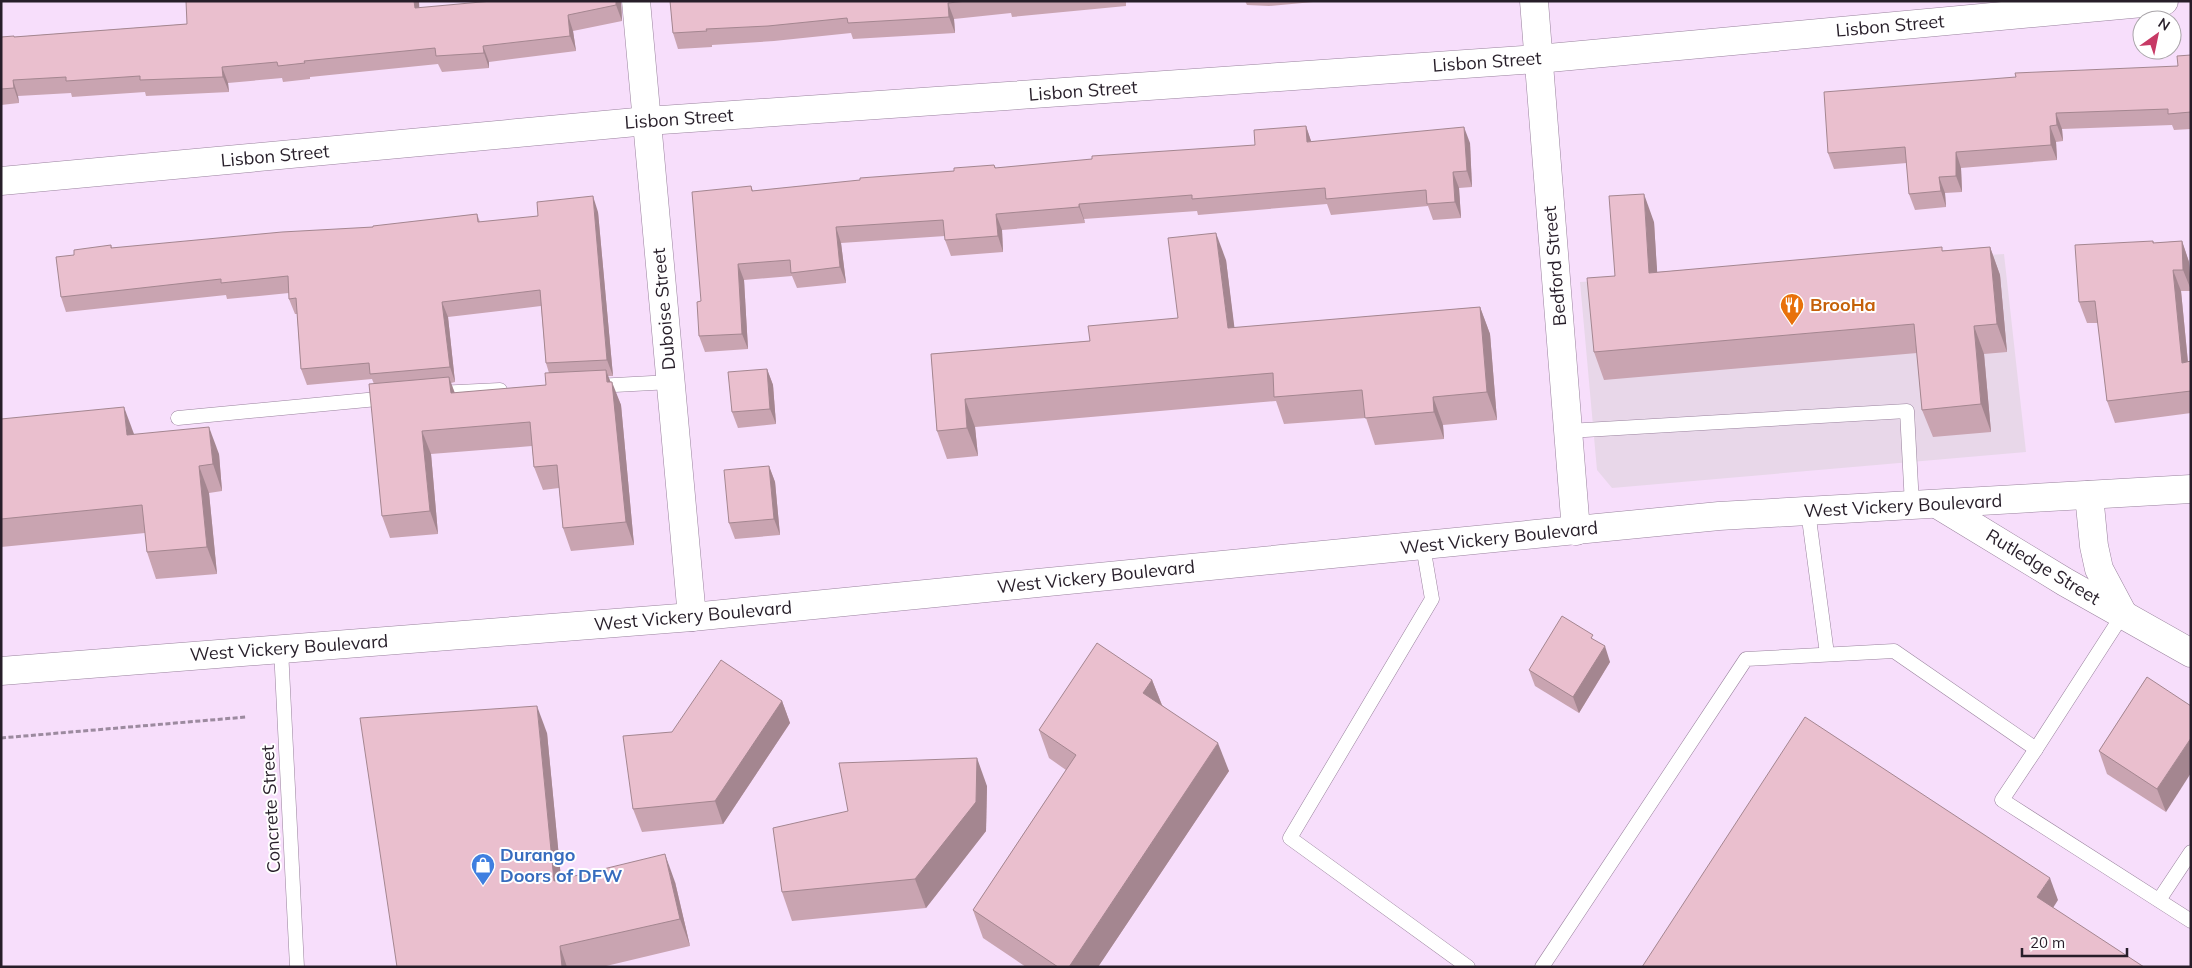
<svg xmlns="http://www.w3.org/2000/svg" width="2192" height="968" font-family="Mulish,sans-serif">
<rect width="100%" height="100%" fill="#f7defb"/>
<!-- commercial -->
<path fill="#e8d7e9" d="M2004,254L2026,452L1612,488L1597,470L1580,282Z"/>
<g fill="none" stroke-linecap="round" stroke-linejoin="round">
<!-- lane casing -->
<g stroke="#99829d" stroke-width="15">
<g id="lane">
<path d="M596,386L671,382"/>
<path d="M437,393L500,390"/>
<path d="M178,418L388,398"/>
<path d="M1568,431L1907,411L1912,505"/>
<path d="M1808,511L1827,654"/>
<path d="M1423,546L1432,599L1290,838L1468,967"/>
<path d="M281,649L297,967"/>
<path d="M2036,749L2002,800L2191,921"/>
<path d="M2159,900L2191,852"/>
<path d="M1542,967L1746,659L1894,651L2036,749L2123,614"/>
</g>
</g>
<!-- street casing -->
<g stroke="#99829d" stroke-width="29">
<g id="street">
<path d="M636,1L692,617"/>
<path d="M1534,1L1576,531"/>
<path d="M1,181L647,121L1538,59L2164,1"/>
<path d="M2089,495L2094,546L2099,569L2123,614"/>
<path d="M1937,504L2065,582L2191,653"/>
</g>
</g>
<!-- secondary casing -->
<g stroke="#99829d" stroke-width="29">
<path id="secondary" d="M1,671L692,617L1719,516L2191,489"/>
</g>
<!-- path -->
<path stroke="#9c8a9f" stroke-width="3" stroke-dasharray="5 2.5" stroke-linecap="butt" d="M1,738L246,717"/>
<!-- lane -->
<use href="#lane" stroke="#fff" stroke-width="14"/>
<!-- street -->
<use href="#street" stroke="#fff" stroke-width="28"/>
<!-- secondary -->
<use href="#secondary" stroke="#fff" stroke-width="28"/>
</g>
<!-- wall -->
<g fill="#c9a4b1" fill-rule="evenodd">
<path d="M419,1V8L621,1L622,21L573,31L576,51L489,62V68L442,72L438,64L310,77V79L283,82L282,78L228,83L229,92L146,96L145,92L72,97L71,93L18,96L19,103L1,105V37H14L187,24Z"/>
<path d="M670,1H1126V6L1012,17L1011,13L954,19L955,33L853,39L851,33L774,41L712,45V47L678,49L673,33Z"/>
<path d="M1245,1H1324L1269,6L1247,5Z"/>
<path d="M2191,55V129L2174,130L2172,125L2062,129L2063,141L2056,142L2057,160L1961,168L1962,192L1945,193L1946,207L1915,210L1909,194L1907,163L1834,169L1828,153L2178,66Z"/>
<path d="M1306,126L1311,141L1470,143L1472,187L1459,188L1461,218L1433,220L1428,206L1331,215L1327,204L1198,215L1197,211L1084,219L1085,223L1002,230L1003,252L951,256L945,240V236L841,243L846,283L797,288L792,276L744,280L748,349L705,352L699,336L701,301L751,186L753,191L954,171L994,165L996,168L1255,145Z"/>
<path d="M598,212L613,376H608L621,405L634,545L571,551L563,528L559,488L543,490L534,467L532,446L431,454L438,534L390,538L382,516L374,384L372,379L307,385L301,369L297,314H295L289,299V293L227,299L226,295L66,312L61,297L74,255L111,245L112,248L373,227L477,214L480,222ZM541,306L546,363L549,373L546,385L455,393L451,383L455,382L448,317Z"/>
<path d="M1654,222L1657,272L1990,247L2000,275L2007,352L1984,354L1991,432L1933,437L1922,410L1917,353L1604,380L1594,352L1615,276Z"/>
<path d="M2153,241L2154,243L2182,241L2189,262L2191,291H2181L2188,362L2191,361V413L2115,423L2107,401L2098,323H2087L2079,302Z"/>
<path d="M1226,260L1234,328L1480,307L1490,334L1497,420L1443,425L1444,439L1375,445L1366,418L1284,424L1276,401L975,427L978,456L947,459L937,431L931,354L1090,341L1178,318Z"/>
<path d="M767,369L773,385L776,424L738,428L732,412Z"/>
<path d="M1,419L134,434L219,454L222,491L209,493L217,574L156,579L147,552L145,533L1,547Z"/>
<path d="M769,466L775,482L780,535L735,539L729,523Z"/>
<path d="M1594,640L1610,662L1579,713L1535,686L1529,670Z"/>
<path d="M2147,677L2166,812L2107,774L2099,751Z"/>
<path d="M1152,680L1162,705L1229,771L1098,967H1026L983,938L973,910L1066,770L1049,758L1039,730Z"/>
<path d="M782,701L790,723L723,824L642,832L633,809L672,732Z"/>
<path d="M547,733L561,879L675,882L690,946L602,967H397Z"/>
<path d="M987,786L986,831L926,908L792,921L782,892Z"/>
</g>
<!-- shaded-wall -->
<g fill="#a48690">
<path d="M414,1H419L420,24L415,8Z"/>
<path d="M616,1H621L622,21L616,5Z"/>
<path d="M948,3L954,19L955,33L949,17Z"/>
<path d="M568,15L573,31L576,51L570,36Z"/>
<path d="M483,46L489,62V68L484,53Z"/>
<path d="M222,67L228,83L229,92L223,77Z"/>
<path d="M13,80L18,96L19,103L14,88Z"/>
<path d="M2056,113L2062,129L2063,141L2057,125Z"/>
<path d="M1306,126L1311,141L1307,142Z"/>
<path d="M2050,126L2056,142L2057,160L2051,145Z"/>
<path d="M1464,127L1470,143L1472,187L1467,171Z"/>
<path d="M1956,152L1961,168L1962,192L1956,176Z"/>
<path d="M1453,172L1459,188L1461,218L1455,202Z"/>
<path d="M1939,177L1945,193L1946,207L1941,191Z"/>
<path d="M1644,194L1654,222L1659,301L1649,273Z"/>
<path d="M593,196L598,212L613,376L607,360Z"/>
<path d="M1079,204L1084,219L1085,223L1079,207Z"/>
<path d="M996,214L1002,230L1003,252L998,236Z"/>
<path d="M836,227L841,243L846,283L840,267Z"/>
<path d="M1216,233L1226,260L1238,356L1228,328Z"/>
<path d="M2182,241L2189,262L2191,290L2183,270Z"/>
<path d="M1990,247L2000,275L2007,352L1997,324Z"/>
<path d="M738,264L744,280L748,349L742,334Z"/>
<path d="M2173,270L2181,291L2190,384L2182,363Z"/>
<path d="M442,302L448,317L455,382L450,367Z"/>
<path d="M1480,307L1490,334L1497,420L1487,392Z"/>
<path d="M1974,326L1984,354L1991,432L1981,404Z"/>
<path d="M767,369L773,385L776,424L770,409Z"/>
<path d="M606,370L613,389L612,382L621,405L634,545L626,522Z"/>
<path d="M449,377L457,400L451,393Z"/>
<path d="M1433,397L1443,425L1444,439L1434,412Z"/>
<path d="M965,399L975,427L978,456L967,428Z"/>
<path d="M124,407L134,434L137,462L127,435Z"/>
<path d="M209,427L219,454L222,491L213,464Z"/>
<path d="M422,431L431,454L438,534L430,511Z"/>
<path d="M199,466L209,493L217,574L207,547Z"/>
<path d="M769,466L775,482L780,535L774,519Z"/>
<path d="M1605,646L1610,662L1579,713L1573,697Z"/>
<path d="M1152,680L1163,708L1143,693Z"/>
<path d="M782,701L790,723L723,824L715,801Z"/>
<path d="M537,706L547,733L564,909L554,881Z"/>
<path d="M2191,738V773L2166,812L2157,789Z"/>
<path d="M1218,743L1229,771L1098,967H1069Z"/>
<path d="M977,758L987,786L986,831L926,908L915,879Z"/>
<path d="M665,854L675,882L690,946L680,919Z"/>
<path d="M2050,878L2058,900L2046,919L2037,897Z"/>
<path d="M560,946L567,967H562Z"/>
</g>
<!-- building -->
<g fill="#eabfce" stroke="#a48690">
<path d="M186,1H414L415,8L492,1H616V5L568,15L570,36L483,46L484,53L436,56L435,48L304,61L305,63L278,66L277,62L222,67L223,77L140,80V76L66,81V77L13,80L14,88L1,89V37L14,36V37L187,24Z"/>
<path d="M670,1H967L948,3L949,17L848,23L847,18L768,26L706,29L707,31L673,33Z"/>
<path d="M2191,55V112L2168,114V109L2056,113L2057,125L2050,126L2051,145L1956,152V176L1939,177L1941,191L1909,194L1905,147L1828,153L1824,92L2016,77L2015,73L2178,66L2177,56Z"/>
<path d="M1306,126L1307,142L1464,127L1467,171L1453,172L1455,202L1427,204L1426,190L1326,199L1325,188L1192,199V195L1079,204V207L996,214L998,236L945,240L943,220L836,227L840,267L791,273L790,260L738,264L742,334L699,336L697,302L701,301L692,192L751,186L752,191L860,180V178L954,171V168L994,165L995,168L1092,159V156L1255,145L1254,130Z"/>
<path d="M1644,194L1649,273L1942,247V251L1990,247L1997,324L1974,326L1981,404L1922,410L1914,324L1594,352L1587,278L1615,276L1609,196Z"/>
<path d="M593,196L607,360L546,363L540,290L442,302L450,367L370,374L369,363L301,369L296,298L289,299L288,276L221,283V279L61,297L56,257L74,255V250L111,245V248L282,232L373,227V226L477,214L478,222L538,216L537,202Z"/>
<path d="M1216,233L1228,328L1480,307L1487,392L1433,397L1434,412L1365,418L1362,390L1274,397L1273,373L965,399L967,428L937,431L931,354L1090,341L1088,326L1178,318L1168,238Z"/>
<path d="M2153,241V243L2182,241L2183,270H2173L2182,363L2191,361V391L2107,401L2095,301L2079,302L2075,245Z"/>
<path d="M767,369L770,409L732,412L728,372Z"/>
<path d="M606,370L607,382H612L626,522L563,528L557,465L534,467L530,422L422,431L430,511L382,516L369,384L449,377L451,393L546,385L545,373Z"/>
<path d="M124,407L127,435L209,427L213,464L199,466L207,547L147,552L142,505L1,519V419Z"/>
<path d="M769,466L774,519L729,523L724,470Z"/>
<path d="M1562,616L1593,635L1591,638L1605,646L1573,697L1529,670Z"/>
<path d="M1097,643L1152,680L1143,693L1218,743L1069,967H1058L973,910L1076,755L1039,730Z"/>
<path d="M721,660L782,701L715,801L633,809L623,736L672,732Z"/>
<path d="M2147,677L2191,706V738L2157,789L2099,751Z"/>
<path d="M537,706L554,881L665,854L680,919L560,946L562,967H397L360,718Z"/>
<path d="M1805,717L2050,878L2037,897L2144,967H1642Z"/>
<path d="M977,758L976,802L915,879L782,892L773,828L848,811L839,763Z"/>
</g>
<!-- icons -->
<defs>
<g id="restaurant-pin" transform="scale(1.25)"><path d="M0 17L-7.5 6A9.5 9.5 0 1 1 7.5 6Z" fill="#e8710a" stroke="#fff"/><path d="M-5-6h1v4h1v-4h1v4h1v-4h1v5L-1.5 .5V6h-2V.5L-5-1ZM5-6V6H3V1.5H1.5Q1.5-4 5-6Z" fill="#fff"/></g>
<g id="shop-pin" transform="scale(1.25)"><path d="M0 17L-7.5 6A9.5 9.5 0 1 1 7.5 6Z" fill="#3f7fe0" stroke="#fff"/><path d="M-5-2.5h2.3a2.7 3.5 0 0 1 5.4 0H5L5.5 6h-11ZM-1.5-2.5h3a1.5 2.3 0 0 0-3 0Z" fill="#fff"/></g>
</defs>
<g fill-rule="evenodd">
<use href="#restaurant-pin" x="1792" y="305"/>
<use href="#shop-pin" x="483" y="865"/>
</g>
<g text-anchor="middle" stroke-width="4" stroke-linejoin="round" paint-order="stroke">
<!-- street labels -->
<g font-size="18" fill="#271e29" stroke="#fff">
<text transform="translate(1890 26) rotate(-5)" y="6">Lisbon Street</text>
<text transform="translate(1487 62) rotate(-4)" y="6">Lisbon Street</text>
<text transform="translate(1083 91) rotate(-4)" y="6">Lisbon Street</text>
<text transform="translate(679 119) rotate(-4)" y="6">Lisbon Street</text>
<text transform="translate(275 156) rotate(-5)" y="6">Lisbon Street</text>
<text transform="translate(1555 266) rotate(-95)" y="6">Bedford Street</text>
<text transform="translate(664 309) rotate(-95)" y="6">Duboise Street</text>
<text transform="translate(1903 506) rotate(-3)" y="6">West Vickery Boulevard</text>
<text transform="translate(1499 538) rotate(-6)" y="6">West Vickery Boulevard</text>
<text transform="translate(2043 567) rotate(31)" y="6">Rutledge Street</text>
<text transform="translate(1096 577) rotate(-6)" y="6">West Vickery Boulevard</text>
<text transform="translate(693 616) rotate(-5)" y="6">West Vickery Boulevard</text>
<text transform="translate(289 648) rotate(-4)" y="6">West Vickery Boulevard</text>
<text transform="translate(271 809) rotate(-93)" y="6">Concrete Street</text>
</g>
<!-- food labels -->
<g font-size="18" font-weight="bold" fill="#c56008" stroke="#fff" text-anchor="start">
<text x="1810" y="311">BrooHa</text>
</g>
<!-- shop labels -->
<g font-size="18" font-weight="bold" fill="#366cbe" stroke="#fff" text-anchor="start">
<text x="500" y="861">Durango<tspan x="500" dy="21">Doors of DFW</tspan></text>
</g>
</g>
<!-- border -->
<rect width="2192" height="968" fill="none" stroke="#271e29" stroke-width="5"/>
<!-- north arrow -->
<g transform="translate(2157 35) rotate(33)"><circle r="24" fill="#ffffff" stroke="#a9a5a9"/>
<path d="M0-4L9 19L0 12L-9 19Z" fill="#c73965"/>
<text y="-8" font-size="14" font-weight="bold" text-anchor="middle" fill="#271e29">N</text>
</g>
<!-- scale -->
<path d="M2022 948v8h105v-8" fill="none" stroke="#271e29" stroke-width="2.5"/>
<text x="2030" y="948" font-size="15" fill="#271e29" stroke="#ffffff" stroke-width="4" paint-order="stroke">20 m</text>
</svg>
